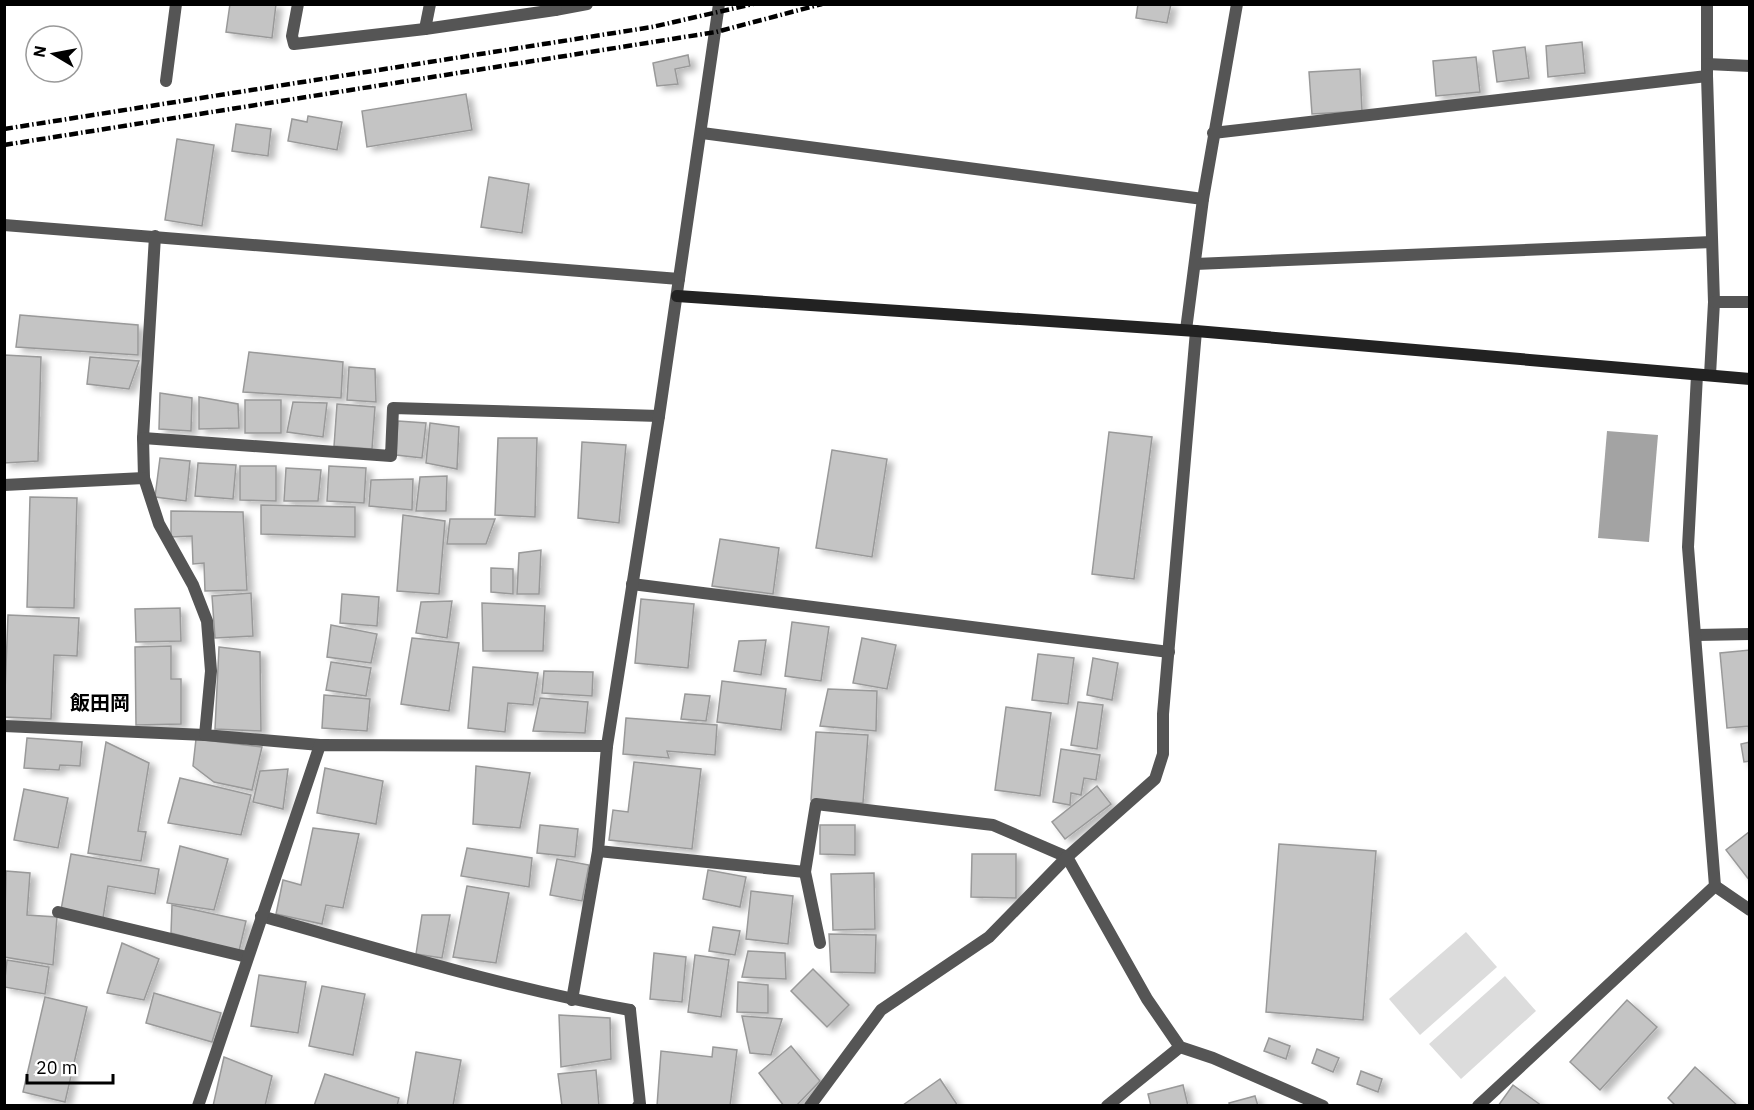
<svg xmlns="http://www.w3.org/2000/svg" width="1754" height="1110" font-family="'IBM Plex Sans','Noto Sans JP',sans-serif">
<defs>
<filter id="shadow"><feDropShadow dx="6" dy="4" stdDeviation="3" flood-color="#0004"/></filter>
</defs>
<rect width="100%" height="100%" fill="#fff"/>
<!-- green -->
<g fill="#dcdcdc">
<path d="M1466,932L1497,967L1420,1035L1389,999Z"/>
<path d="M1505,976L1536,1011L1461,1079L1429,1044Z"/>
</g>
<!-- water -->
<path fill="#a3a3a3" d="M1607,431L1658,435L1649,542L1598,538Z"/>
<!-- building -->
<g fill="#c4c4c4" stroke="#999" stroke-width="1.5" filter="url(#shadow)">
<path d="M230,4H276L272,38L226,32Z"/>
<path d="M1138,4H1171L1167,23L1136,18Z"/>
<path d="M1582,42L1585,73L1548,77L1546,46Z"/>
<path d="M1525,47L1529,78L1497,82L1493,51Z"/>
<path d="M688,55L690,66L675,69L678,84L657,86L653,63Z"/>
<path d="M1476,57L1480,92L1436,96L1433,61Z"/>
<path d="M1360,69L1362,111L1312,114L1309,72Z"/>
<path d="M466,94L472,130L367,147L362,111Z"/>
<path d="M308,116L342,122L337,150L288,141L292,119L307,122Z"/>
<path d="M236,124L271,129L268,156L232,151Z"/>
<path d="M177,139L214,145L202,226L165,220Z"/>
<path d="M489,177L529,184L522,233L481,227Z"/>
<path d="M20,315L138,325V355L16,347Z"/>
<path d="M249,352L343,362L341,398L243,392Z"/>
<path d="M4,355L41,357L38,461L4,463Z"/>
<path d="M90,357L139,361L129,389L87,384Z"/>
<path d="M349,367L375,369L376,402L347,400Z"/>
<path d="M160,393L192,398L191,431L159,429Z"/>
<path d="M199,397L238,404L239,428L199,429Z"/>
<rect x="245" y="400" width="36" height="33"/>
<path d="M293,402L327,403L323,437L287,432Z"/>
<path d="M337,404L375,407L372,449L334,446Z"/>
<path d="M398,421L426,423L422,458L396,455Z"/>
<path d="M430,423L459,427L457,469L426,463Z"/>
<path d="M1109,432L1152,437L1134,579L1092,574Z"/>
<path d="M498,438H537L535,517L495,515Z"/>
<path d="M582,442L626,445L619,523L578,518Z"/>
<path d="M832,450L887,459L872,557L816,548Z"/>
<path d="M160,458L190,461L186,501L155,497Z"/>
<path d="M198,463L236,465L233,499L195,496Z"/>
<path d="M240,466H276V501L240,500Z"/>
<path d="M329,466L366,468L364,503L327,501Z"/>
<path d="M286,468L321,470L318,501H284Z"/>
<path d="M447,476L446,511H416L420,477Z"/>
<path d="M413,479L412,510L369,506L371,480Z"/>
<path d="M30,497L77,498L74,608L27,607Z"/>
<path d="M261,505L355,507V537L261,534Z"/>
<path d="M171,511L243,512L247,590L205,591L204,563L193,564L192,536L171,537Z"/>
<path d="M403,515L445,521L439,594L397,591Z"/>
<path d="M450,519H495L486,544H447Z"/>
<path d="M720,539L779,548L773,594L712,586Z"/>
<path d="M541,550L539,594H517L519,553Z"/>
<path d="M491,568L513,569V594L491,592Z"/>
<path d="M251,593L253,636L215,638L212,596Z"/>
<path d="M342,594L379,597L377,626L340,623Z"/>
<path d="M641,599L694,604L688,668L635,663Z"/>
<path d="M452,601L447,638L416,633L421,602Z"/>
<path d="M482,603L545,606L543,651H483Z"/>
<path d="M180,608L181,641L136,642L135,609Z"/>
<path d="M8,615L79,618L77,656L54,655L51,719L4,717Z"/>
<path d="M792,622L829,627L821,681L785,676Z"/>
<path d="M331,625L377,634L371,663L327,657Z"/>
<path d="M412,638L459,643L449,711L401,704Z"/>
<path d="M862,638L896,645L887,689L853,683Z"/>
<path d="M766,640L761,675L734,671L739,641Z"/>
<path d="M171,646V679H181V724L136,725L135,647Z"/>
<path d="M219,647L260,652L261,731L215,729Z"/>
<path d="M1750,650V726L1727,728L1720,653Z"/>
<path d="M1038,654L1074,658L1068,704L1032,700Z"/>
<path d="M1093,658L1118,663L1112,700L1087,695Z"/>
<path d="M331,662L371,668L366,696L326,690Z"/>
<path d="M473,667L538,673L533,705L508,703L505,732L468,728Z"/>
<path d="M544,671L593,672L592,696L542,693Z"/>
<path d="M722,681L786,689L781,730L717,722Z"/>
<path d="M828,689L877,691L876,731L820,726Z"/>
<path d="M685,694L710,696L706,721L681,719Z"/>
<path d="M324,695L370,699L367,731L322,728Z"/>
<path d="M540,698L588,702L585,733L533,731Z"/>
<path d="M1078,702L1103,705L1097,749L1071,745Z"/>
<path d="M1006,707L1051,713L1040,796L995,790Z"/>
<path d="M626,718L717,725L715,755L667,751L669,758L623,754Z"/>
<path d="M816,732L868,735L863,803L811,800Z"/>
<path d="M27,738L82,742L80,766L60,765L59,770L24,768Z"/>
<path d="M196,739L262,747L252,790L214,782L193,766Z"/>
<path d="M106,742L149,763L138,831L146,832L141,861L88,853Z"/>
<path d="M1750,742V761L1744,762L1741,744Z"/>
<path d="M1061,749L1100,755L1096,780L1084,778L1081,795L1071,793L1070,805L1053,802Z"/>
<path d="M634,762L701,769L692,849L609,840L613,810L628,812Z"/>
<path d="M476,766L530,773L520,828L473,824Z"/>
<path d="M325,768L383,781L376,824L317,813Z"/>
<path d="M288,769L283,809L253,802L260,771Z"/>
<path d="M180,778L251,795L241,835L168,823Z"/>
<path d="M1097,786L1111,804L1065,839L1052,822Z"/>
<path d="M24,789L68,798L58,848L14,840Z"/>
<path d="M540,825L578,829L575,857L537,853Z"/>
<path d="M820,825H855V855L820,854Z"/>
<path d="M313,828L359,834L343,908L326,905L322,924L276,914L283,880L301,885Z"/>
<path d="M1749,832L1750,833V881L1726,850Z"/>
<path d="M1279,844L1376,851L1363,1020L1266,1012Z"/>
<path d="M180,846L228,859L214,910L167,903Z"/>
<path d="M467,848L532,858L529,887L461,876Z"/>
<path d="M71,854L159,869L155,894L108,886L103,918L61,910Z"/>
<path d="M972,854H1016V898L971,897Z"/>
<path d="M557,859L589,865L582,901L550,895Z"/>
<path d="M708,870L746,877L740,907L703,899Z"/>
<path d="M6,871L30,873L27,915L57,917L53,965L4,957Z"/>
<path d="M874,873L875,929L833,930L831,874Z"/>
<path d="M467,886L509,893L496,963L453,957Z"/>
<path d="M751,891L793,896L788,944L746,939Z"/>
<path d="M172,905L246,921L239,951L171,933Z"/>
<path d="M422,915H450L442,958L416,954Z"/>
<path d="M713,927L740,931L735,955L709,951Z"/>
<path d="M829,934L876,935L875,973L831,972Z"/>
<path d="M122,943L159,959L144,1000L107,993Z"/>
<path d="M748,951L785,953L786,979L742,977Z"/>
<path d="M654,953L686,957L682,1002L650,999Z"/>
<path d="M695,955L729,960L721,1017L688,1012Z"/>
<path d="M7,960L49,967L45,994L4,987Z"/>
<path d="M813,969L849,1005L827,1027L791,991Z"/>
<path d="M259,975L306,982L298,1033L251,1026Z"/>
<path d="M738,982L768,985V1013L737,1012Z"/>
<path d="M322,986L365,994L353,1055L309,1046Z"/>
<path d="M154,993L221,1013L212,1042L146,1023Z"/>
<path d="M45,997L87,1007L65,1102L23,1092Z"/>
<path d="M1627,1000L1657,1027L1600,1090L1570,1062Z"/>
<path d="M559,1015L610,1018L611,1059L561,1067Z"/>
<path d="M742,1016L782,1019L771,1055L750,1053Z"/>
<path d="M1269,1038L1290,1046L1286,1059L1264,1051Z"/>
<path d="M791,1046L820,1081L796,1106H784L759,1073Z"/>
<path d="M713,1047L737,1050L730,1106H657L661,1051L712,1057Z"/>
<path d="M1317,1049L1339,1058L1333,1072L1312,1063Z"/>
<path d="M416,1052L461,1060L453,1106H407Z"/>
<path d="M224,1057L272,1076L265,1106H213Z"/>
<path d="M1695,1067L1738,1106H1676L1668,1098Z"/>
<path d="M596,1070L599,1106H562L558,1074Z"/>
<path d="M1361,1071L1382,1079L1378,1092L1357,1084Z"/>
<path d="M325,1074L399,1098L397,1106H314Z"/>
<path d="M940,1079L958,1106H904L903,1105Z"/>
<path d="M1183,1085L1188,1106H1151L1148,1094Z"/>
<path d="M1513,1085L1542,1106H1498Z"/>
<path d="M1255,1096L1258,1106H1230L1229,1103Z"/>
</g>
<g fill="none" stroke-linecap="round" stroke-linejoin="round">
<!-- lane -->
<g stroke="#555" stroke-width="12">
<path d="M555,10L587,4"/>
<path d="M702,133L1203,199"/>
<path d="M1213,133L1707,76"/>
<path d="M1195,264L1712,242"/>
<path d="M1186,330L1203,199L1237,4"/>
<path d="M4,726L205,735"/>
<path d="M607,746L598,851L805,872"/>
<path d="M1715,886L1750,910"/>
<path d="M58,912L247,957"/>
<path d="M820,943L805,872L816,804L993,825L1067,857"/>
<path d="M630,1010L640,1104L638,1106"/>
</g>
<!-- street -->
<g stroke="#555" stroke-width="12">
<path d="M298,4L292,36L294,44L425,29L555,10L556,4"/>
<path d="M1707,4V76L1714,302L1710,375"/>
<path d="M425,29L430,4"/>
<path d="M1707,64L1750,66"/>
<path d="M166,81L176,4"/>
<path d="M4,225L679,279"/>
<path d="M155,236L143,438L144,478L159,524L193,585L207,621L211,671L205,735L320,745"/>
<path d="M1714,302H1750"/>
<path d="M143,438L391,456L393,408L659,416"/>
<path d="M4,485L144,478"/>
<path d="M632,584L1169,652"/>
<path d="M1697,635L1750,634"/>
<path d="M1067,857L1147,999L1180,1047L1213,1058L1323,1106"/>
<path d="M261,916C383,950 505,988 630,1010"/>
<path d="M572,1000L598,851"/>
<path d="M198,1106L320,745L607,746L659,416L719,4"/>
<path d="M810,1106L881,1010L989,937L1067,857L1155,779L1163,754V714L1196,331"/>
<path d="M1107,1106L1180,1047"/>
<path d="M1478,1106L1715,886L1688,547L1697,375"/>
</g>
<!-- secondary -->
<path stroke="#222" stroke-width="12" d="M677,296L1196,331L1750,379"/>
<!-- rail -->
<g stroke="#000" stroke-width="4.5" stroke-dasharray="9 3 1.5 3" stroke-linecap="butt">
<path d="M4,129L652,27L753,4"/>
<path d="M4,145L716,32L822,4"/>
</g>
</g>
<g text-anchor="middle" stroke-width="4.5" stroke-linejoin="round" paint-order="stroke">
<!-- neighbourhood labels -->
<g font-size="20" font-weight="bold" fill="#000" stroke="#fff">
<text x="100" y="710">飯田岡</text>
</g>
</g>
<!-- border -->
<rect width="1754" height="1110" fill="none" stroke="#000000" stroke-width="12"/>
<!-- north arrow -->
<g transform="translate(54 54) rotate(280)"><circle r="28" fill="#ffffff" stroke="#999999" stroke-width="1.5"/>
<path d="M0-4.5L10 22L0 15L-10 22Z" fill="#000000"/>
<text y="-9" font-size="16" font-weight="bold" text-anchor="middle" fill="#000000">N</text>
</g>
<!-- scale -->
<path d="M27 1074v9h86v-9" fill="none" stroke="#000000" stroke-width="3"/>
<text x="36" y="1074" font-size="18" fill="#000000" stroke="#ffffff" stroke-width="4.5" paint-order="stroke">20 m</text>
</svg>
